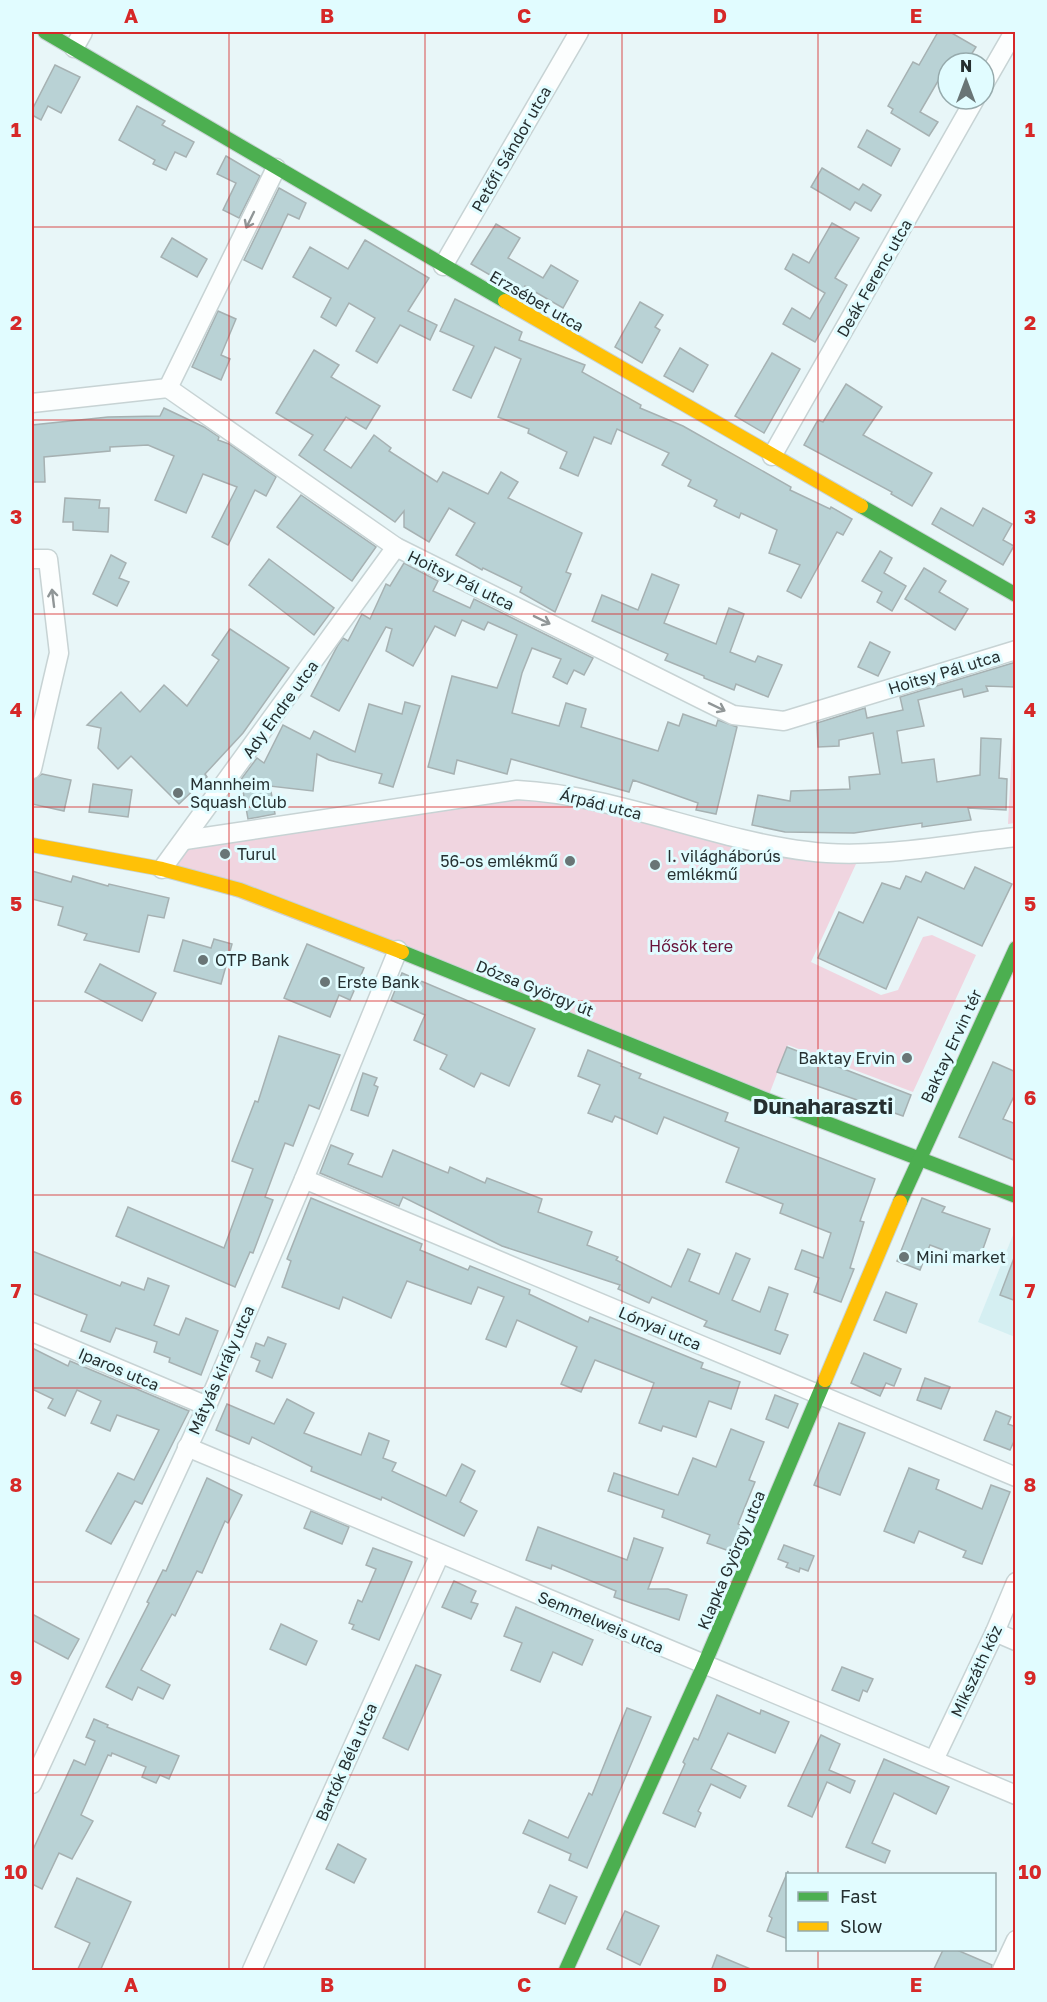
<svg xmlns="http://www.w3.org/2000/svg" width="1047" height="2002" font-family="'Golos Text',sans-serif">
<rect width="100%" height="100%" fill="#e8f6f8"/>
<!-- built -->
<path fill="#d5eff2" d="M1015,1230V1337L978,1322Z"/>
<!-- green -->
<g fill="#f0d5e0">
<path d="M1014,711L1015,823L1008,824Z"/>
<path d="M517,790L759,844L861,853L811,962L881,995L898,990L923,937L932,935L976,955L913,1092L788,1045L767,1100L162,869L185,840Z"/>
</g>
<!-- building -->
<g fill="#b9d2d5" stroke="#a6b1b2" stroke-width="1.5">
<path d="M938,32H950L976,47L966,63H948V78L942,74L920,112L938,122L929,136L891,113L893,109L888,106L913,62L919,65Z"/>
<path d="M55,65L80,77L61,113L48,106L41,120L32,115V110Z"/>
<path d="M137,106L165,121L162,125L194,142L186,157L175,152L166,170L153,164L155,160L119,140Z"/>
<path d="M867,130L900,149L891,166L858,147Z"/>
<path d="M226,156L260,176L239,218L223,210L236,183L217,174Z"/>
<path d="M822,168L859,190L863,184L881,195L871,211L855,202L850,210L811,187Z"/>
<path d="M279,188L306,203L299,219L288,214L262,269L244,260Z"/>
<path d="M832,223L859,238L835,278L847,285L815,342L783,324L792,308L810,319L825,293L785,269L793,254L809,263Z"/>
<path d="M496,224L520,238L508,258L543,278L551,265L578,281L563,308L525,286L521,293L471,264Z"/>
<path d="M172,238L207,259L197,277L161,257Z"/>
<path d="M365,240L429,278L408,311L437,325L430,340L400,325L377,363L356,351L375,318L349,303L336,326L321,317L331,298L293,277L310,247L348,269Z"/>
<path d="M455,299L522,332L519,340L585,365L582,372L641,405L640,408L683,426L791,487L790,490L830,509L831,507L852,519L843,535L837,532L801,598L787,591L800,565L769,553L777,530L741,513L739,518L714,506L717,500L688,486L691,480L662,465L669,453L617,429L611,444L594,437L578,476L560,468L567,452L528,433L529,429L498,417L521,359L495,347L471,398L453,390L474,346L440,331Z"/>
<path d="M640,302L663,315L655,327L660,330L642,363L615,347Z"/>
<path d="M218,311L236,319L221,355L230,359L221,380L192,367Z"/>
<path d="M680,348L708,365L693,392L664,376Z"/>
<path d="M314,350L339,365L331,377L380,406L366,429L346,417L324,450L351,468L374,435L391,448L389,451L437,482L443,472L488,494L501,472L518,482L508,498L582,533L566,572L571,574L555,612L520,592L522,587L483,568L482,570L456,555L475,523L449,508L429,542L404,527V511L395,522L299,455L313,435L276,413Z"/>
<path d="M772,353L800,369L764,433L735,416Z"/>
<path d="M846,384L882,407L863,435L932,473L912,506L891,494L892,492L804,445L818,420L823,422Z"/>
<path d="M164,408L204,427L219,437L218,440L229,444L276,477L266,496L255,490L228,545L212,537L237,487L203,474L186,513L155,500L174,456L148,445L110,447V451L44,457L45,482H32V425L108,417L160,416Z"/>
<path d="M301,495L376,547L352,581L277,527Z"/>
<path d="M65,498L100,500L99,508H109L108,532L73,530V522H63Z"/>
<path d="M941,508L973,526L983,508L1012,524L1003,540L1014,546L1003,565L932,524Z"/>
<path d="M880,551L892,558L884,573L906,586L892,611L877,602L882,592L862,581Z"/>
<path d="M111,555L126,563L119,578L129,582L117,606L93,594Z"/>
<path d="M269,559L334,608L314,635L249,585Z"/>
<path d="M404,563L438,581L433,591L470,608L474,599L593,658L584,675L574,670L567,684L553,677L561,659L532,648L522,673L512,713L559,726L566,703L586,709L581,727L658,751L668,722L679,726L683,714L716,726L718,720L737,727L716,814L696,810L698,803L633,780L629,792L511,759L507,774L457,760L454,774L428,767L452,676L497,688L517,635L488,622L484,630L462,620L455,636L435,626L413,666L386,651L392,629L386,627L339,711L311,696L338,645L343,638L348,641L362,614L370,619L386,584L390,586Z"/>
<path d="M924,568L946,581L939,592L968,609L955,630L905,599Z"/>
<path d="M652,574L679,585L664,623L716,644L729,608L744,614L730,652L755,662L758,656L782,665L768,697L736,684L734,690L704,678V676L665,660L668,654L592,621L602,595L638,610Z"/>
<path d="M230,629L289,668L243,733L205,774L207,777L179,804L131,756L118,769L98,748L101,728L87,725L121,692L140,712L164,685L187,706L219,660L212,655Z"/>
<path d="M870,642L890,652L878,676L858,667Z"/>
<path d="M1016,662L1015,687L986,686L988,691L964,697L962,689L918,700L924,726L897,731L902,763L934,759L937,782L980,775L981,738L1001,739L999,778L1007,779L1006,810L968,808L971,820L922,827V823L854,833L785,832L752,825L758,795L790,801L791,791L850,789L849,777L880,774L873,733L839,740V746L818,747L817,723L865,708L867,718L903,710L900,697Z"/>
<path d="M405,702L420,706L393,787L379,783L382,774L329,760L317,754L313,791L270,786L275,814L248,819L243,791L236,786L257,758L264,763L283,725L310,739L314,731L355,752L369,704L402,714Z"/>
<path d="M42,774L71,780L64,811L32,804V780Z"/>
<path d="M93,784L132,790L128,817L89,812Z"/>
<path d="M975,867L1012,884L982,946L918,917L886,989L818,958L839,912L863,923L882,883L900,889L906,876L921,882L926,872L964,889Z"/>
<path d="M32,871L71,882L73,876L108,886L109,884L169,898L164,918L148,915L139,952L84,940L87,934L58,925L63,907L32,899Z"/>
<path d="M214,939L232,944L221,984L174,971L183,940L211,948Z"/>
<path d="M307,944L364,968L350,1000L339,995L330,1017L284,998Z"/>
<path d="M100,964L156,993L142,1021L85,992Z"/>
<path d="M402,973L535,1029L509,1086L481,1073L474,1087L440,1069L447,1055L414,1040L425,1015L391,1000Z"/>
<path d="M279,1036L340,1055L319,1109L309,1105L293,1146L285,1143L265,1197L273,1200L253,1253L250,1252L235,1287L116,1236L128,1207L224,1248L253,1169L232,1161L255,1101L258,1102Z"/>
<path d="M787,1047L911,1095L903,1116L777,1072Z"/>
<path d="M588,1050L622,1064L621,1066L641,1074L639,1078L728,1113L725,1121L875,1179L860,1221L864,1222L850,1268L854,1269L841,1302L814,1292L819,1278L795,1269L802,1250L823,1258L831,1233L780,1213L783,1204L726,1182L739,1148L664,1117L657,1134L615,1116L612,1122L588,1113L600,1085L578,1076Z"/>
<path d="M993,1062L1016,1072V1092L1003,1119L1016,1124V1161L959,1137Z"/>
<path d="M363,1073L377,1078L374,1085L378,1087L368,1116L351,1110Z"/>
<path d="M331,1145L353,1154L348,1164L382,1177L393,1150L448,1173L450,1167L485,1183L487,1178L542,1199L538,1212L592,1232L587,1245L618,1257L616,1260L671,1287L688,1249L700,1254L689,1281L719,1294L736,1253L750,1259L732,1300L760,1312L769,1287L788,1294L775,1330L788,1335L780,1354L704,1326L707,1321L652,1297L649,1303L618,1289L620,1285L502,1246L403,1197L399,1206L320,1173Z"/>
<path d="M311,1198L422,1244L420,1250L468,1270L470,1266L530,1290L529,1294L588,1322L590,1317L703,1363L701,1368L740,1382L731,1409L709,1401L696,1437L663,1426L661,1431L639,1423L654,1383L595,1360L581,1392L561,1384L577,1347L517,1320L506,1347L486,1339L504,1297L478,1287L471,1304L407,1281L391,1318L343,1297L339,1309L282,1287L291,1261L287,1259Z"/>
<path d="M922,1198L945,1207L942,1212L990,1229L978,1263L930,1245L920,1270L897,1261Z"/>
<path d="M32,1251L120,1286L122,1282L144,1290L148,1278L169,1286L154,1325L179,1335L186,1318L218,1331L201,1375L169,1362L170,1358L154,1352L157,1342L116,1328L110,1342L81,1331L87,1315L32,1293Z"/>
<path d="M1014,1258H1016V1301L1000,1295Z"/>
<path d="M886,1292L917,1304L906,1333L874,1320Z"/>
<path d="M268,1337L286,1344L272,1378L256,1371L260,1361L251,1357L256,1343L264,1346Z"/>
<path d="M32,1348L68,1366L70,1361L189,1411L142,1504L135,1501L111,1544L86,1531L118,1473L134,1480L159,1430L117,1415L110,1431L91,1423L101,1401L77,1390L65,1416L48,1408L53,1399L32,1389Z"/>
<path d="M864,1353L901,1369L894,1386L886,1383L880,1396L851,1383Z"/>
<path d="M925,1378L950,1387L941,1409L917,1400Z"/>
<path d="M775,1395L798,1404L788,1428L766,1419Z"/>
<path d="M287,1399L314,1413L304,1433L361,1455L369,1433L389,1441L383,1458L396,1463L392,1471L446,1496L462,1464L475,1471L460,1502L477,1511L464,1536L382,1497L381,1500L311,1471L312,1467L252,1437L249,1444L216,1430L227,1404L274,1424Z"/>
<path d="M996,1411L1011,1417L1008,1424L1016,1427V1437L1010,1450L984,1440Z"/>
<path d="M839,1423L865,1433L840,1495L814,1485Z"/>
<path d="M731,1429L764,1442L749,1480L755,1482L738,1524L742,1526L732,1552L707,1543L710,1535L662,1517L664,1510L608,1491L614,1473L678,1495L693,1458L716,1467Z"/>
<path d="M909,1468L939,1480L936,1489L982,1509L991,1485L1010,1492L982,1564L963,1557L966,1551L919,1531L914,1543L884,1531Z"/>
<path d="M207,1478L242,1495L228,1523L225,1521L202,1573L197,1571L175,1616L172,1614L141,1670L170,1685L163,1699L138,1687L132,1700L106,1687L149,1603L147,1602L163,1570L166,1571Z"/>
<path d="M311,1511L349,1527L342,1544L304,1528Z"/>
<path d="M538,1527L627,1560L634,1538L663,1548L648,1589H668L687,1595L679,1620L614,1597L616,1591L552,1565L551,1569L526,1560Z"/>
<path d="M784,1545L814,1556L808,1571L800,1568L799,1572L786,1567L788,1563L778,1559Z"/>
<path d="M373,1548L412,1562L379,1640L352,1629L354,1625L349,1623L358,1600L362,1602L376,1569L366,1565Z"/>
<path d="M454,1581L476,1591L471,1602L478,1604L471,1619L442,1607Z"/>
<path d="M516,1607L593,1640L582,1665L553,1652L540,1682L511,1670L522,1643L504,1636Z"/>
<path d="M32,1614L79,1639L68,1659L32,1640Z"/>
<path d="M281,1624L317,1641L306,1665L270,1649Z"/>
<path d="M416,1665L441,1675L408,1750L383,1738Z"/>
<path d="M842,1667L873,1679L867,1692L863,1690L859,1701L832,1690Z"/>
<path d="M717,1695L760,1714L761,1710L789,1722L775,1753L728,1733L711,1769L746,1786L740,1798L711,1784L698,1811L701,1813L695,1827L663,1813L685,1764L683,1762L694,1738L698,1740Z"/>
<path d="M627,1708L651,1717L587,1868L569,1860L571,1854L523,1833L529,1820L568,1838L589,1793L592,1795Z"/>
<path d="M94,1719L108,1725L107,1727L179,1756L169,1779L160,1775L156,1783L142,1777L146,1767L112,1753L111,1756L108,1755L81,1815L93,1821L72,1859L59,1853L42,1889L32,1884V1852L74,1760L85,1765L95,1741L86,1737Z"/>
<path d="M821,1735L840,1744L829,1770L855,1781L850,1793L827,1782L812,1817L788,1806Z"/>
<path d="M884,1759L949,1787L936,1814L894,1793L872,1843L890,1851L885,1863L846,1847Z"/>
<path d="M338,1844L366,1859L354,1883L326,1869Z"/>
<path d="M788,1871V1939L767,1931L772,1918L769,1916Z"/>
<path d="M77,1878L131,1902L100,1971H77L90,1943L55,1927Z"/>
<path d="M550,1885L577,1897L565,1924L538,1912Z"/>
<path d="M625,1911L659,1926L640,1965L607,1949Z"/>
<path d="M943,1950H957L992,1965L991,1971H933Z"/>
<path d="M717,1955L753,1970V1971H711Z"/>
</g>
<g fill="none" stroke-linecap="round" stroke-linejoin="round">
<!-- street casing -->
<g stroke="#c7d3d4" stroke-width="21">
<g id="street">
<path d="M74,48L83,32"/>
<path d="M984,84L1014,32"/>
<path d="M443,266L579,32"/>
<path d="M168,388L396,547L733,715L784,721L1016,650"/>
<path d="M168,388L276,168"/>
<path d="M32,403L168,388"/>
<path d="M772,456L975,99"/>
<path d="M32,559H48L59,653L32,769"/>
<path d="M185,840L517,790C616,795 709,839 807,851C871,860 950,844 1016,837"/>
<path d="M162,869L396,547"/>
<path d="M304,1179L1016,1477"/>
<path d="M32,1332L207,1406"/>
<path d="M187,1447L1016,1795"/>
<path d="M995,1632L1016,1641"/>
<path d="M934,1760L995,1632L1016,1582"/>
<path d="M32,1784L207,1406L304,1179L398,950"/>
<path d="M252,1970L440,1554"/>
<path d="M1002,1970L1016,1940"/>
</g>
</g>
<!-- fast casing -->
<g stroke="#c7d3d4" stroke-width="16">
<g id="fast">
<path d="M45,32L505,301"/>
<path d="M861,506L1016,595"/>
<path d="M402,952L767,1100L1016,1196"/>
<path d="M900,1202L1016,948"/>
<path d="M566,1970L704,1665L825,1380"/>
</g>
</g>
<!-- slow casing -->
<g stroke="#c7d3d4" stroke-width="16">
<g id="slow">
<path d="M505,301L861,506"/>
<path d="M32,845L162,869L240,890L402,952"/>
<path d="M825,1380L900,1202"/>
</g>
</g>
<!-- street -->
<use href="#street" stroke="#fcfefe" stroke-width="18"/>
<!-- fast -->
<use href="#fast" stroke="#4caf50" stroke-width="14"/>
<!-- slow -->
<use href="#slow" stroke="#ffc107" stroke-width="14"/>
</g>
<!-- one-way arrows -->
<defs><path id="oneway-shaft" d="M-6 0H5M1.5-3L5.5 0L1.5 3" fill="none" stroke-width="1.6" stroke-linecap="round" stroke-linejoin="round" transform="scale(1.5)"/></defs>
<g stroke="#909697">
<use href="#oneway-shaft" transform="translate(250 220) rotate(116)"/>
<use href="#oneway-shaft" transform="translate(53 598) rotate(-97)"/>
<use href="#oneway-shaft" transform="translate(542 620) rotate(26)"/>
<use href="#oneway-shaft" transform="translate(717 707) rotate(26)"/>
</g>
<!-- grid -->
<path fill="none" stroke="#d62828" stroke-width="1.5" stroke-opacity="0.55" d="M229,32V1970M425,32V1970M622,32V1970M818,32V1874M32,227H1016M32,420H1016M32,614H1016M32,807H1016M32,1001H1016M32,1195H1016M32,1388H1016M32,1582H1016M32,1775H1016M818,1950V1970"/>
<!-- markers -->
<g fill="#697576" stroke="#e1fcff" stroke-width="2">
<circle cx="178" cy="793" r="6"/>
<circle cx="225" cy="854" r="6"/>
<circle cx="570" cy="861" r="6"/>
<circle cx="655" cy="865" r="6"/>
<circle cx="203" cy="960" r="6"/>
<circle cx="325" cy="982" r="6"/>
<circle cx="907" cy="1058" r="6"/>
<circle cx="904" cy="1257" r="6"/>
</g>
<g text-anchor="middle" stroke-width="6" stroke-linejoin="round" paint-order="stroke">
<!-- street labels -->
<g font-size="16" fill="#252f30" stroke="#e1fcff">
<text transform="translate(511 149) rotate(-60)" y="6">Petőfi Sándor utca</text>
<text transform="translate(874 278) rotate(-60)" y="6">Deák Ferenc utca</text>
<text transform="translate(537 301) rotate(30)" y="6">Erzsébet utca</text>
<text transform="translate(461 580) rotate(26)" y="6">Hoitsy Pál utca</text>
<text transform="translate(944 672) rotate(-17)" y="6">Hoitsy Pál utca</text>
<text transform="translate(280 709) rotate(-54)" y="6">Ady Endre utca</text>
<text transform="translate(601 804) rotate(14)" y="6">Árpád utca</text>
<text transform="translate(535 988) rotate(22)" y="6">Dózsa György út</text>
<text transform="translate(951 1046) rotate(-65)" y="6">Baktay Ervin tér</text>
<text transform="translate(660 1328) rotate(23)" y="6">Lónyai utca</text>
<text transform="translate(119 1369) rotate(23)" y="6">Iparos utca</text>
<text transform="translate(221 1370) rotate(-66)" y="6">Mátyás király utca</text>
<text transform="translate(731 1560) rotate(-67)" y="6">Klapka György utca</text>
<text transform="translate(601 1622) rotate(23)" y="6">Semmelweis utca</text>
<text transform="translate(976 1671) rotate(-65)" y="6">Mikszáth köz</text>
<text transform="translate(346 1762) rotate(-66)" y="6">Bartók Béla utca</text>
</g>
<!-- poi labels -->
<g font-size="16" fill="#252f30" stroke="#e1fcff" text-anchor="start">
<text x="190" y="790">Mannheim<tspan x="190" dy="18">Squash Club</tspan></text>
<text x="237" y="860">Turul</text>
<text x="667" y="862">I. világháborús<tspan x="667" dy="18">emlékmű</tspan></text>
<text x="558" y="867" text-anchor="end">56-os emlékmű</text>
<text x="215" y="966">OTP Bank</text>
<text x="337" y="988">Erste Bank</text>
<text x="895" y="1064" text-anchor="end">Baktay Ervin</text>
<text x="916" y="1263">Mini market</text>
</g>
<!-- park labels -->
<g font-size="16" fill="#69133a" stroke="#e1fcff">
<text x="691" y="952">Hősök tere</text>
</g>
<!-- district labels -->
<g font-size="22" font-weight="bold" fill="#252f30" stroke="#e1fcff">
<text x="823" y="1114">Dunaharaszti</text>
</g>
</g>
<!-- border -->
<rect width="1047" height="2002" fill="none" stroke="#e1fcff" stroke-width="66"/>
<!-- legend -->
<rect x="786" y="1873" width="210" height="78" fill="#e1fcff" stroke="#96aaac" stroke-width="1.5"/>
<rect x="798" y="1892" width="30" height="9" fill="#4caf50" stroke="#96aaac" stroke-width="1.5"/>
<text x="840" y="1903" font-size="18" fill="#252f30">Fast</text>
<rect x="798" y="1922" width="30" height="9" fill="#ffc107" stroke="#96aaac" stroke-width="1.5"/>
<text x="840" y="1933" font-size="18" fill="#252f30">Slow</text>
<!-- north arrow -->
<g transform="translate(966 81)"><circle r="28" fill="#e1fcff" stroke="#96aaac" stroke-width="1.5"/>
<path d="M0-4.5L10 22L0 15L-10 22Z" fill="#697576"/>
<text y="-9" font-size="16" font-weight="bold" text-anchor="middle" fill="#252f30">N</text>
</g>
<rect x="33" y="33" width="981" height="1936" fill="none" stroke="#d62828" stroke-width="2"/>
<g font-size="20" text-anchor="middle" font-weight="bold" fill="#d62828">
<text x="131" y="23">A</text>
<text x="327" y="23">B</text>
<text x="524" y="23">C</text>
<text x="720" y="23">D</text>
<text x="916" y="23">E</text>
<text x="16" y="137">1</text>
<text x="1030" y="137">1</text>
<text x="16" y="330">2</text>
<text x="1030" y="330">2</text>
<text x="16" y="524">3</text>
<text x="1030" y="524">3</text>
<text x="16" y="717">4</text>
<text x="1030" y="717">4</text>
<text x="16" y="911">5</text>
<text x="1030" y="911">5</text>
<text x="16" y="1105">6</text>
<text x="1030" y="1105">6</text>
<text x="16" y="1298">7</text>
<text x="1030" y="1298">7</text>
<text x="16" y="1492">8</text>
<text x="1030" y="1492">8</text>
<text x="16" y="1685">9</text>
<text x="1030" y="1685">9</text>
<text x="16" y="1879">10</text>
<text x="1030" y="1879">10</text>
<text x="131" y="1992">A</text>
<text x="327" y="1992">B</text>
<text x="524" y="1992">C</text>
<text x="720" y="1992">D</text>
<text x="916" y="1992">E</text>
</g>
</svg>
